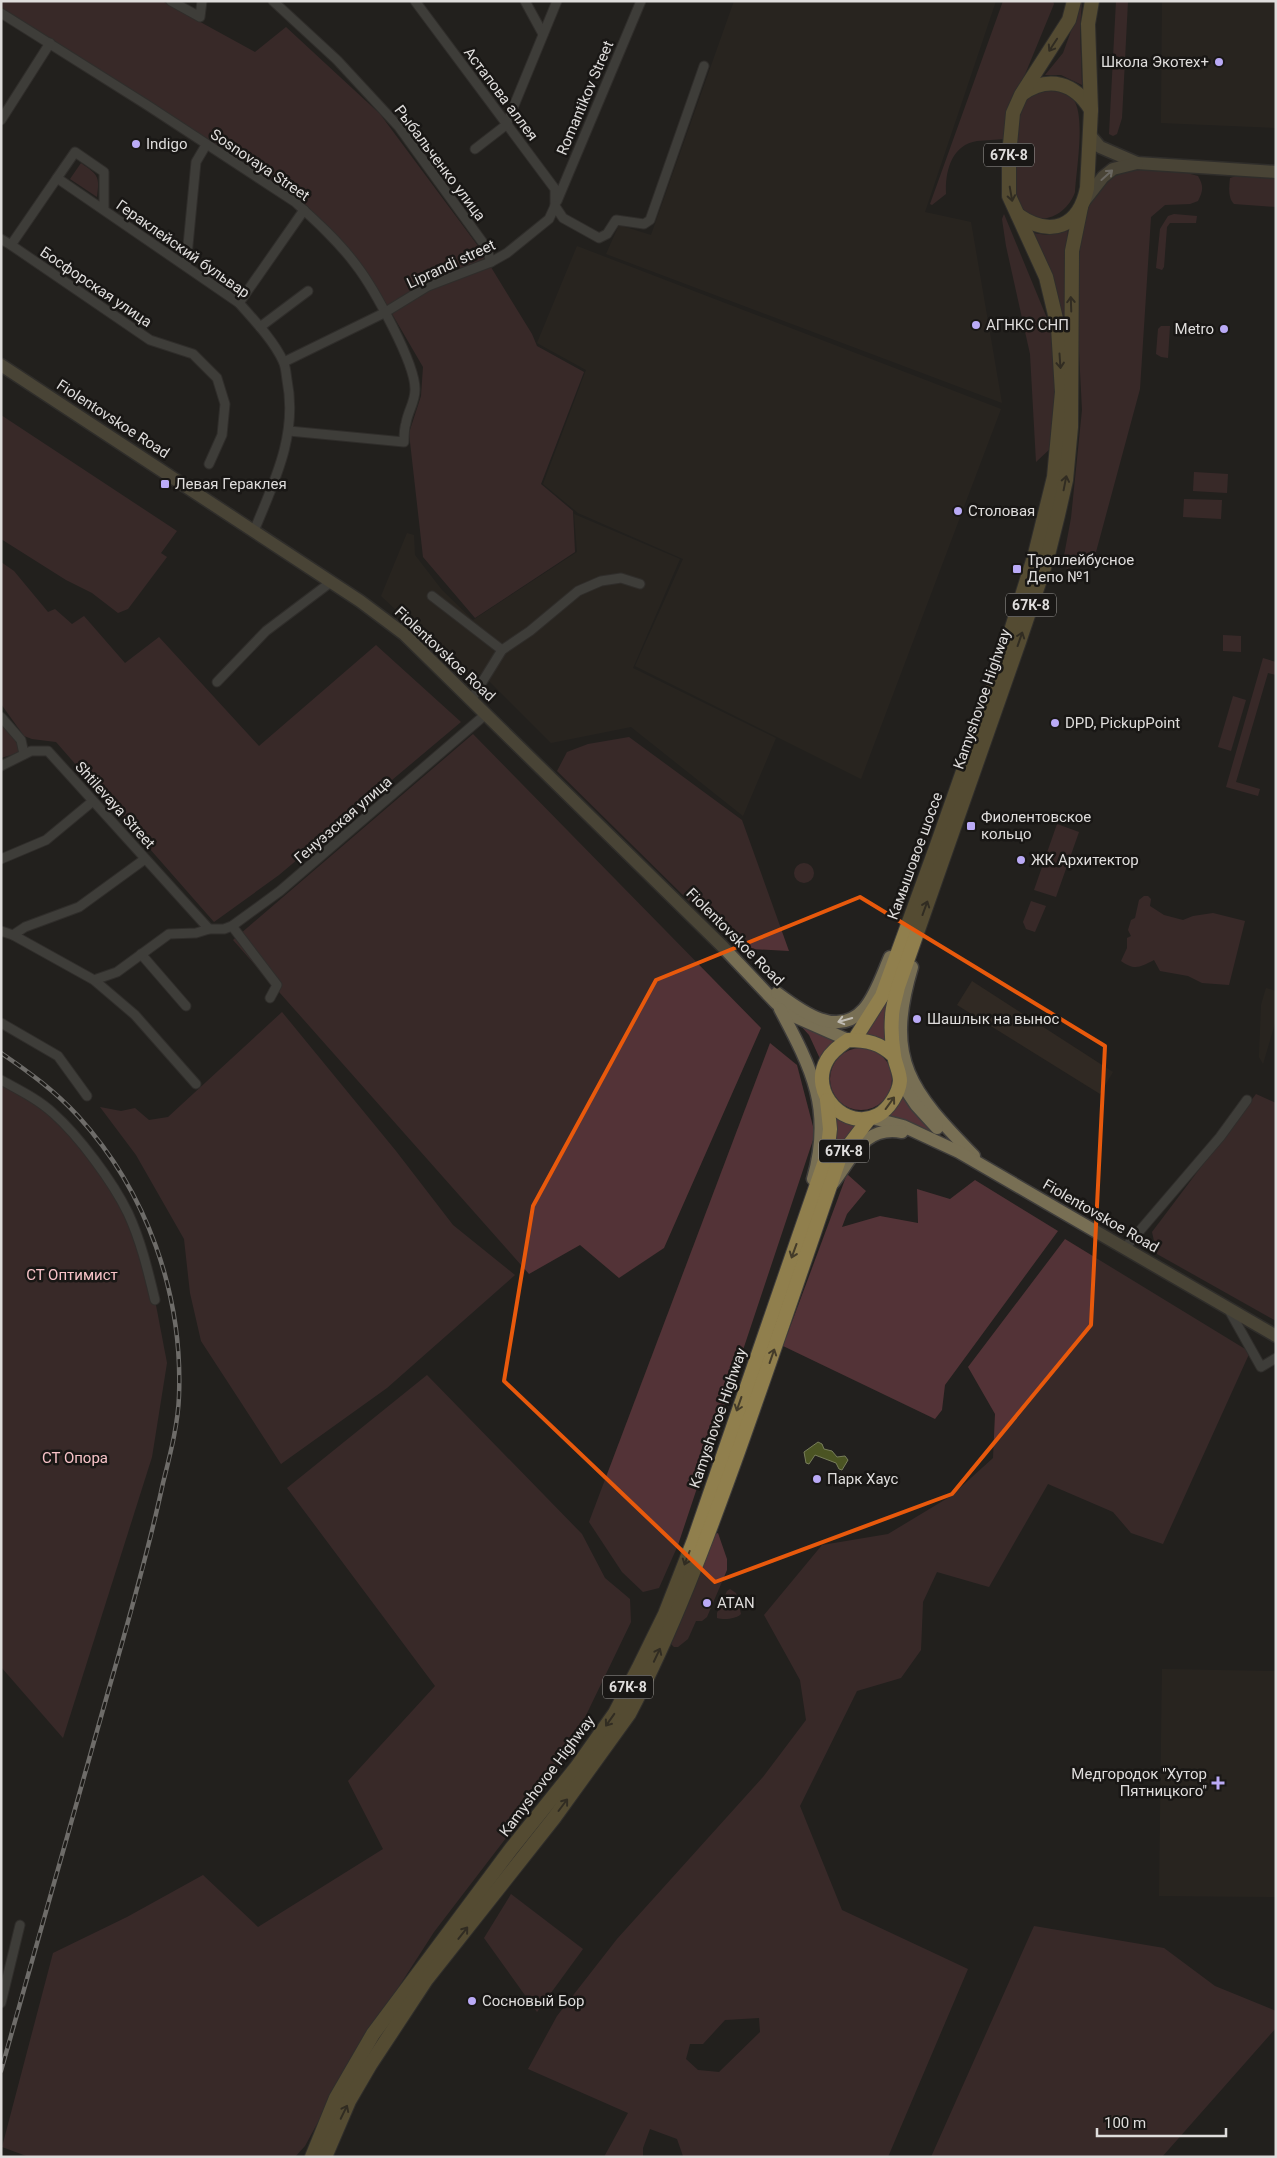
<svg xmlns="http://www.w3.org/2000/svg" width="1277" height="2158" font-family="Roboto,sans-serif">
<rect width="100%" height="100%" fill="#22201e"/>
<!-- built -->
<g fill="#302923">
<path d="M734,1H996L925,212L971,222L1002,403L606,254L619,225L651,235Z"/>
<path d="M1162,1H1276V128L1161,123Z"/>
<path d="M577,246L1001,409L861,779L635,666L683,559L578,513L543,484L586,370L537,343Z"/>
<path d="M574,514L680,559L633,668L776,738L743,816L631,727L551,743L481,673L472,681L381,596L407,533L414,535L415,555L442,590L473,620L577,552Z"/>
<path d="M972,981L1113,1072L1100,1094L957,1005Z"/>
<path d="M1266,988L1276,991V1020L1263,1064L1259,1057L1261,1005Z"/>
<path d="M1162,1669L1276,1671V1897L1159,1896Z"/>
</g>
<!-- green -->
<g fill="#533337" fill-rule="evenodd">
<path d="M1,1H162L255,52L286,27L380,114L478,246L532,334L537,346L584,372L541,484L573,511L575,552L475,618L423,557L409,433L421,396L423,367L377,288L344,244L300,199L258,170L1,11Z"/>
<path d="M1003,1H1053L1054,4L1012,106L1005,139C995,140 986,140 977,141C951,145 945,172 946,194L932,205L930,204Z"/>
<path d="M1082,1L1080,30L1082,85L1061,75H1045L1063,53Z"/>
<path d="M1116,1H1128L1122,118L1117,134L1113,136L1109,134Z"/>
<path d="M1044,90C1055,91 1065,91 1073,99C1086,115 1076,171 1075,192C1068,214 1039,230 1021,208C1018,204 1014,195 1013,190C1012,178 1018,114 1023,106C1027,97 1035,94 1044,90Z"/>
<path d="M81,163C98,175 100,176 97,197L70,179Z"/>
<path d="M1132,167L1187,173L1198,176C1204,186 1203,191 1198,201L1190,204L1165,205L1151,217L1140,389L1096,552L1067,569L1063,561L1071,518L1082,410L1075,274L1083,218L1100,184L1110,177Z"/>
<path d="M1236,176L1276,177V207L1234,204C1228,198 1229,187 1230,178Z"/>
<path d="M1004,214L1051,328L1055,349L1056,378L1052,447L1036,462L1030,354L1006,246L1002,219Z"/>
<path d="M1174,214L1197,216L1196,223H1170L1167,227L1164,267L1162,270L1156,268L1160,229L1168,216Z"/>
<path d="M1068,229L1064,271L1067,332L1033,233L1047,235Z"/>
<path d="M1161,326H1170L1168,358L1161,357L1156,354L1158,329Z"/>
<path d="M1,415L177,531L161,553L167,557L128,609L118,613L92,593L66,580L1,539Z"/>
<path d="M1194,472L1228,474L1227,493L1193,491Z"/>
<path d="M1184,499L1222,500L1221,519L1183,517Z"/>
<path d="M1,562L14,571L48,612L55,609L72,624L84,616L125,663L159,637L259,746L376,645L461,722L279,875L214,922L56,742L32,739L24,736L1,704Z"/>
<path d="M1223,635L1241,636V652L1223,651Z"/>
<path d="M1263,658L1276,662V675L1268,673L1236,782L1260,789L1258,796L1226,787Z"/>
<path d="M1233,696L1246,700L1231,751L1218,747Z"/>
<path d="M1,715L20,738L18,753L1,758Z"/>
<path d="M473,734L761,1028L664,1248L619,1278L580,1245L529,1274L233,940Z"/>
<path d="M629,737L742,820L789,951L752,949L707,905L695,907L557,771L567,752L588,744Z"/>
<path d="M1057,824L1079,832L1056,897L1034,890Z"/>
<circle cx="804" cy="873" r="10"/>
<path d="M1144,896H1148L1151,899L1150,906L1164,915L1183,920L1193,916L1213,913L1245,921L1229,985L1202,983L1188,976L1160,971L1154,960C1140,967 1135,971 1121,961L1127,948V938L1131,936L1128,930L1131,920L1135,918L1139,900Z"/>
<path d="M1031,901L1046,906L1035,932L1026,929L1023,922Z"/>
<path d="M889,997L887,1045L861,1035Z"/>
<path d="M282,1012L396,1151L453,1225L515,1275L387,1388L281,1464L201,1341L190,1293L184,1239L136,1155L100,1107L121,1111L135,1108L149,1120L168,1117Z"/>
<path d="M800,1025L840,1040L821,1061L809,1035Z"/>
<path d="M770,1043L797,1065L815,1134L678,1545L659,1588L643,1592L622,1572L589,1522Z"/>
<circle cx="861" cy="1079" r="31"/>
<path d="M1,1081L53,1113L97,1162L128,1213L155,1300L167,1363L152,1457L63,1738L1,1667Z"/>
<path d="M902,1091L912,1105L943,1139L881,1118Z"/>
<path d="M1256,1094L1276,1103V1321L1157,1254L1152,1232Z"/>
<path d="M834,1113L859,1122L831,1166Z"/>
<path d="M847,1174L866,1191L847,1214L842,1227L880,1216L918,1223L917,1189L950,1199L975,1180L1058,1231L945,1385L942,1410L935,1419L783,1346Z"/>
<path d="M1065,1239L1250,1352L1163,1544L1131,1533L1113,1512L1048,1484L989,1587L937,1572L923,1602L921,1650L901,1678L857,1691L800,1806L842,1910L968,1969L888,2157H685L683,2156L677,2139L650,2129L643,2148V2157H604L628,2113L528,2069L557,2016L617,1939L763,1777L806,1720L800,1680L764,1615L822,1545L888,1534L951,1496L993,1458L995,1414L968,1367ZM759,2018L760,2032L719,2072L698,2070L686,2059L690,2044H703L725,2020Z"/>
<path d="M427,1375L582,1534L605,1578L630,1599L631,1622L562,1765L434,1932L351,2061L305,2146L295,2157H29L2,2147L53,1953L127,1917L203,1875L258,1927L383,1849L348,1781L435,1686L287,1488Z"/>
<path d="M718,1533L727,1559V1570L707,1617L702,1621H696L688,1639L678,1647H674L671,1644L715,1534Z"/>
<path d="M730,1589L736,1593L741,1614C736,1619 724,1620 717,1618V1613L727,1591Z"/>
<path d="M511,1894L583,1949L537,2012L484,1938Z"/>
<path d="M1034,1926L1164,1948L1215,1986L1276,2011V2028L1162,2157H931Z"/>
</g>
<!-- water -->
<path fill="#4b5423" stroke="#777d5a" d="M818,1442L822,1444L824,1449L832,1451L837,1457L845,1456L848,1460L842,1470L839,1469L836,1463L815,1455L809,1464L806,1463L804,1452Z"/>
<g fill="none" stroke-linecap="round" stroke-linejoin="round">
<!-- minor casing -->
<g stroke="#3f3d3b" stroke-width="11">
<g id="minor">
<path d="M171,1L200,17L202,1"/>
<path d="M273,1L337,60L399,127L486,247L491,262"/>
<path d="M415,1L555,189V206"/>
<path d="M525,1L543,34"/>
<path d="M1,13L147,105L295,202C316,221 339,242 356,265C373,287 416,364 415,390C415,402 408,411 406,423C404,429 404,436 404,442L289,431"/>
<path d="M1,120L50,43"/>
<path d="M475,149L506,125L557,1"/>
<path d="M557,201L641,1"/>
<path d="M104,210V172L75,152L57,178L239,303C254,320 274,341 283,361C286,367 286,374 287,380C298,435 274,482 254,531"/>
<path d="M1,239L11,245L57,178"/>
<path d="M11,245L150,340L193,354L217,378L225,404L222,435L209,464"/>
<path d="M186,266L196,162L206,145"/>
<path d="M239,303L304,210"/>
<path d="M260,327L308,291"/>
<path d="M284,362L384,313L428,286L491,262L507,253L549,219L555,206L563,218L599,238L607,234L616,220L644,224L650,220L704,66"/>
<path d="M432,596L502,650"/>
<path d="M217,682L266,631L331,582"/>
<path d="M471,700L502,650L530,631L578,591L601,581L621,578L640,584"/>
<path d="M1,717L21,740L24,754"/>
<path d="M1,766L31,751H48L209,929"/>
<path d="M1,859L46,840L93,801"/>
<path d="M232,926L277,985L270,998"/>
<path d="M1,931L13,935L94,980L135,1015L196,1084"/>
<path d="M13,935L25,927L79,907L145,859"/>
<path d="M141,954L186,1006"/>
<path d="M94,980L117,972L169,934L196,933L209,929H224L232,926L280,891L486,714"/>
<path d="M1,1023L58,1056L87,1096"/>
<path d="M1,1080C19,1090 38,1099 53,1113C79,1136 113,1182 128,1213C141,1241 148,1271 155,1300"/>
<path d="M1125,1248L1220,1137L1247,1100"/>
<path d="M1229,1310L1261,1367L1276,1358"/>
<path d="M1,2003L20,1925"/>
</g>
</g>
<!-- secondary casing -->
<g stroke="#3f3d3b" stroke-width="15">
<g id="secondary">
<path d="M1090,135L1100,147L1137,163L1276,172"/>
<path d="M1085,200L1103,177L1113,169L1137,163"/>
<path d="M1,365L360,601L404,634L723,947L776,1003L789,1014L848,1040"/>
<path d="M912,967C884,1061 911,1091 974,1156"/>
<path d="M777,993C801,1011 838,1039 864,1009C876,995 883,973 890,957"/>
<path d="M780,1009C812,1069 833,1110 813,1179"/>
<path d="M900,1081L916,1105L937,1128"/>
<path d="M872,1118L903,1126L959,1152L1276,1336"/>
<path d="M833,1183C853,1157 864,1125 902,1132"/>
</g>
</g>
<!-- primary casing -->
<g stroke="#3f3d3b" stroke-width="16">
<g id="primary">
<path d="M1022,94C1049,75 1075,83 1091,110"/>
<path d="M1018,215C1051,238 1079,227 1087,188L1091,110L1088,24L1092,1"/>
<path d="M854,1040L882,996L937,845L999,669L1035,554L1054,477L1062,392L1058,327L1046,277L1009,196V155L1013,113L1021,95L1069,20L1074,1"/>
<path d="M894,1056C880,1043 867,1040 848,1040C840,1046 832,1051 827,1060C808,1093 846,1132 878,1115C889,1109 899,1093 900,1081C900,1072 895,1064 894,1055C892,1043 891,1029 892,1017C892,1007 896,997 898,987L1019,642L1047,559L1058,515L1066,480L1071,427L1072,251L1081,207"/>
<path d="M312,2157L336,2098L373,2034L511,1849L576,1768L615,1713L638,1669L665,1614L694,1540L827,1155L830,1129L827,1100"/>
<path d="M325,2157L349,2101L370,2065L426,1980L554,1818L629,1714C673,1630 706,1541 738,1452C773,1354 806,1256 840,1157L869,1119"/>
</g>
</g>
<!-- minor -->
<use href="#minor" stroke="#615f5c" stroke-width="9"/>
<!-- secondary -->
<use href="#secondary" stroke="#786f54" stroke-width="12"/>
<!-- primary -->
<use href="#primary" stroke="#907f4d" stroke-width="14"/>
<!-- rail casing -->
<g stroke="#c9c7c5" stroke-width="4.5">
<path id="rail" d="M1,1053C29,1072 55,1091 78,1116C147,1192 183,1294 179,1396C178,1425 170,1455 163,1483C148,1553 128,1623 108,1692C73,1818 36,1944 1,2071"/>
</g>
<!-- rail -->
<use href="#rail" stroke="#191715" stroke-width="2.5" stroke-dasharray="8" stroke-linecap="butt"/>
</g>
<!-- one-way arrows -->
<defs><path id="oneway-shaft" d="M-6 0H5M1.5-3L5.5 0L1.5 3" fill="none" stroke-width="1.6" stroke-linecap="round" stroke-linejoin="round" transform="scale(1.25)"/></defs>
<g stroke="#433b29">
<use href="#oneway-shaft" transform="translate(1053 45) rotate(123)"/>
<use href="#oneway-shaft" transform="translate(1011 194) rotate(80)"/>
<use href="#oneway-shaft" transform="translate(1071 304) rotate(-92)"/>
<use href="#oneway-shaft" transform="translate(1060 361) rotate(86)"/>
<use href="#oneway-shaft" transform="translate(1065 483) rotate(-79)"/>
<use href="#oneway-shaft" transform="translate(1020 639) rotate(-71)"/>
<use href="#oneway-shaft" transform="translate(925 908) rotate(-70)"/>
<use href="#oneway-shaft" transform="translate(890 1103) rotate(-54)"/>
<use href="#oneway-shaft" transform="translate(794 1251) rotate(110)"/>
<use href="#oneway-shaft" transform="translate(772 1356) rotate(-71)"/>
<use href="#oneway-shaft" transform="translate(739 1404) rotate(109)"/>
<use href="#oneway-shaft" transform="translate(687 1558) rotate(111)"/>
<use href="#oneway-shaft" transform="translate(657 1655) rotate(-65)"/>
<use href="#oneway-shaft" transform="translate(610 1720) rotate(125)"/>
<use href="#oneway-shaft" transform="translate(563 1805) rotate(-53)"/>
<use href="#oneway-shaft" transform="translate(463 1933) rotate(-52)"/>
<use href="#oneway-shaft" transform="translate(344 2112) rotate(-64)"/>
</g>
<g stroke="#c0bcb3">
<use href="#oneway-shaft" transform="translate(1107 175) rotate(-42)"/>
<use href="#oneway-shaft" transform="translate(845 1020) rotate(164)"/>
</g>
<!-- marked area -->
<path d="M0 0H1277V2158H0ZM860,897L1105,1046L1091,1325L952,1494L715,1582L504,1381L533,1206L656,980Z" fill="#22201e" fill-opacity=".55" fill-rule="evenodd"/>
<path fill="none" stroke="#e8590c" stroke-width="4" stroke-linejoin="round" d="M860,897L1105,1046L1091,1325L952,1494L715,1582L504,1381L533,1206L656,980Z"/>
<!-- markers -->
<g fill="#baaaf6" stroke="#191715" stroke-width="2">
<circle cx="1219" cy="62" r="5"/>
<circle cx="136" cy="144" r="5"/>
<circle cx="976" cy="325" r="5"/>
<circle cx="1224" cy="329" r="5"/>
<rect x="160" y="479" width="10" height="10" rx="2.5"/>
<circle cx="958" cy="511" r="5"/>
<rect x="1012" y="564" width="10" height="10" rx="2.5"/>
<circle cx="1055" cy="723" r="5"/>
<rect x="966" y="821" width="10" height="10" rx="2.5"/>
<circle cx="1021" cy="860" r="5"/>
<circle cx="917" cy="1019" r="5"/>
<circle cx="817" cy="1479" r="5"/>
<circle cx="707" cy="1603" r="5"/>
<path d="M1215.5 1775.5h5v5h5v5h-5v5h-5v-5h-5v-5h5z"/>
<circle cx="472" cy="2001" r="5"/>
</g>
<g text-anchor="middle" stroke-width="5" stroke-linejoin="round" paint-order="stroke">
<!-- shield labels -->
<g fill="#191715" stroke="#a4a2a0" stroke-width="1">
<rect x="984" y="143.5" width="50" height="23" rx="4"/>
<rect x="1006" y="593.5" width="50" height="23" rx="4"/>
<rect x="819" y="1139.5" width="50" height="23" rx="4"/>
<rect x="603" y="1675.5" width="50" height="23" rx="4"/>
</g>
<g font-size="14" font-weight="bold" fill="#dfdddc">
<text x="1009" y="160">67К-8</text>
<text x="1031" y="610">67К-8</text>
<text x="844" y="1156">67К-8</text>
<text x="628" y="1692">67К-8</text>
</g>
<!-- poi labels -->
<g font-size="15" fill="#dfdddc" stroke="#191715" text-anchor="start">
<text x="1209" y="67" text-anchor="end">Школа Экотех+</text>
<text x="146" y="149">Indigo</text>
<text x="986" y="330">АГНКС СНП</text>
<text x="1214" y="334" text-anchor="end">Metro</text>
<text x="175" y="489">Левая Гераклея</text>
<text x="968" y="516">Столовая</text>
<text x="1027" y="565">Троллейбусное<tspan x="1027" dy="17">Депо №1</tspan></text>
<text x="1065" y="728">DPD, PickupPoint</text>
<text x="981" y="822">Фиолентовское<tspan x="981" dy="17">кольцо</tspan></text>
<text x="1031" y="865">ЖК Архитектор</text>
<text x="927" y="1024">Шашлык на вынос</text>
<text x="827" y="1484">Парк Хаус</text>
<text x="717" y="1608">ATAN</text>
<text x="1207" y="1779" text-anchor="end">Медгородок "Хутор<tspan x="1207" dy="17">Пятницкого"</tspan></text>
<text x="482" y="2006">Сосновый Бор</text>
</g>
<!-- street labels -->
<g font-size="15" fill="#dfdddc" stroke="#191715">
<text transform="translate(501 94) rotate(53)" y="5">Астапова аллея</text>
<text transform="translate(585 98) rotate(-67)" y="5">Romantikov Street</text>
<text transform="translate(440 163) rotate(53)" y="5">Рыбальченко улица</text>
<text transform="translate(260 165) rotate(34)" y="5">Sosnovaya Street</text>
<text transform="translate(183 249) rotate(35)" y="5">Гераклейский бульвар</text>
<text transform="translate(451 264) rotate(-25)" y="5">Liprandi street</text>
<text transform="translate(96 287) rotate(34)" y="5">Босфорская улица</text>
<text transform="translate(113 419) rotate(33)" y="5">Fiolentovskoe Road</text>
<text transform="translate(445 654) rotate(43)" y="5">Fiolentovskoe Road</text>
<text transform="translate(982 699) rotate(-71)" y="5">Kamyshovoe Highway</text>
<text transform="translate(115 805) rotate(48)" y="5">Shtilevaya Street</text>
<text transform="translate(343 820) rotate(-41)" y="5">Генуэзская улица</text>
<text transform="translate(915 856) rotate(-70)" y="5">Камышовое шоссе</text>
<text transform="translate(735 937) rotate(45)" y="5">Fiolentovskoe Road</text>
<text transform="translate(1101 1216) rotate(30)" y="5">Fiolentovskoe Road</text>
<text transform="translate(718 1418) rotate(-71)" y="5">Kamyshovoe Highway</text>
<text transform="translate(547 1776) rotate(-53)" y="5">Kamyshovoe Highway</text>
</g>
<!-- park labels -->
<g font-size="15" fill="#f8c3c8" stroke="#191715">
<text x="72" y="1280">СТ Оптимист</text>
<text x="75" y="1463">СТ Опора</text>
</g>
</g>
<!-- border -->
<rect width="1277" height="2158" fill="none" stroke="#dfdddc" stroke-width="5"/>
<!-- scale -->
<path d="M1097 2128v8h129v-8" fill="none" stroke="#dfdddc" stroke-width="2.5"/>
<text x="1104" y="2128" font-size="15" fill="#dfdddc" stroke="#191715" stroke-width="4" paint-order="stroke">100 m</text>
</svg>
